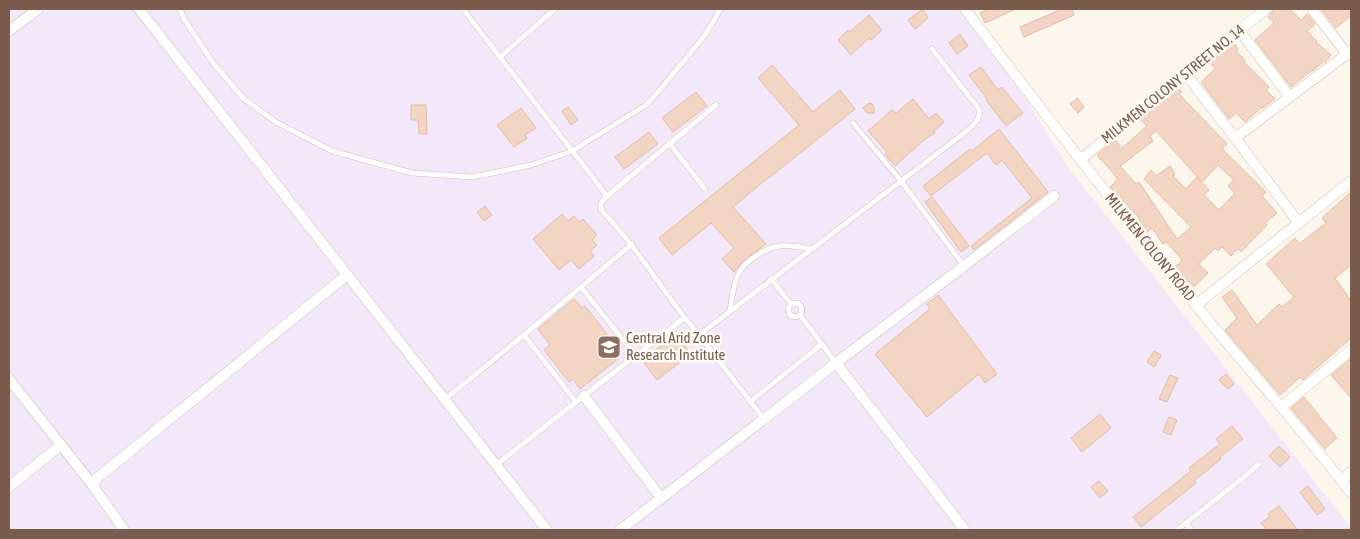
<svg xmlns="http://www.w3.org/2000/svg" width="1360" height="539" font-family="'Asap Condensed',sans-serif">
<rect width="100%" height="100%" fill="#fdf6ec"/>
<!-- education -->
<path fill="#f3e8fa" d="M9,9H970L1068,167L1351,528V530H9Z"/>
<!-- building -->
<g fill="#f3d5c3" stroke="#e6bba3" fill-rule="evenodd">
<path d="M923,9L928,18L915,29L908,20Z"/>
<path d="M989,9H1016L985,23L980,13Z"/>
<path d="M1062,9H1072L1074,15L1024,37L1020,27Z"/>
<path d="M1273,9H1290L1301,20L1307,14L1315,24L1307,31L1317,41L1316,42L1331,55L1326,61L1325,62L1324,61L1315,69L1313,71L1312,70L1291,87L1255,40L1274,23L1268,17L1272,12Z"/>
<path d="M1321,9H1347L1351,15L1336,28Z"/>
<path d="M869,15L882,30L871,40L869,38L851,55L838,40L848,30L850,32Z"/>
<path d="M960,34L968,46L957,54L949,43Z"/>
<path d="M1234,43L1238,49L1236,50L1245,61L1244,62L1269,87L1266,90L1275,99L1263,108L1262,107L1245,122L1236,113L1229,119L1201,82L1215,69L1210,62Z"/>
<path d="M772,65L813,112L840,90L855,109L769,178V177L733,207L766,244L743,261L734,272L722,259L734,248L711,223L672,255L659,238L799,125L758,78Z"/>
<path d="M981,67L998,90L1002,87L1023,113L1006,126L986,100L987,99L969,75Z"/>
<path d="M1178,88L1182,92L1179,94L1227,144L1222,149L1266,192L1262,196L1277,213L1265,223L1267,225L1241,252L1238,249L1231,256L1222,247L1218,251L1215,248L1199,264L1208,273L1194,287L1175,267L1182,260L1167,242L1163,244L1152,228L1146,233L1137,221L1140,219L1110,187L1118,179L1102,160H1101L1097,155L1115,140L1122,148L1147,126L1140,119ZM1156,131L1202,182L1218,165L1234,180L1228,186L1235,193L1219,210L1204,195L1209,190L1197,177L1186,189L1173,176L1175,174L1170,166L1156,176L1151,170L1144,179L1191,227L1177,239L1139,182L1136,184L1120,166L1153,141L1150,136Z"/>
<path d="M696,92L707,106L673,132L662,118Z"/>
<path d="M1077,98L1084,107L1078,113L1070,104Z"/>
<path d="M913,99L929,119L936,113L944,122L934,131L935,133L925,139L895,166L885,154L887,152L868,131L892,110L896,113Z"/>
<path d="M869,103L872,104L874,106V113H867L863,108Z"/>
<path d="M411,105H426L427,134H419L418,120H411Z"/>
<path d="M568,107L578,120L571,125L562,111Z"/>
<path d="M521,108L536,128L525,135L527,138L514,147L497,125Z"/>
<path d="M999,129L1048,192L974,250L971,246L1032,198L1002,160L996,165L987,153L931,196L923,186L970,149L972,151Z"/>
<path d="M649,132L658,144L624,169L615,157Z"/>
<path d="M1351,192V265L1335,278L1351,301V338L1303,380L1300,377L1280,395L1225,330L1237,318L1222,297L1232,290L1257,325L1279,304L1282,307L1294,297L1266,264L1295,238L1299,244L1326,223L1322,218Z"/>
<path d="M932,197L969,246L961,252L925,202Z"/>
<path d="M485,206L492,215L484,221L477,212Z"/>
<path d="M562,214L568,221L574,216L579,222L583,219L597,235L592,240L597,245L590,251L594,256L579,269L571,260L559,270L533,239Z"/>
<path d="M938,295L997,374L985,383L979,374L927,417L875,354L930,309L927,304Z"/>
<path d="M574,299L582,308L585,306L618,348L612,352L618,359L580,389L573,379L569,382L544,350L550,345L538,329Z"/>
<path d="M676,334L691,354L657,380L642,360Z"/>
<path d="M1154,351L1161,355L1154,367L1147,362Z"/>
<path d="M1351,359V398L1331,375Z"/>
<path d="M1226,374L1234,384L1228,389L1219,380Z"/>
<path d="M1170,375L1178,378L1167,402L1159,399Z"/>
<path d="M1304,397L1337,438L1325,449L1291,408Z"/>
<path d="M1100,414L1111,428L1082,452L1071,438Z"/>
<path d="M1169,417L1177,420L1171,435L1163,432Z"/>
<path d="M1232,426L1243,439L1220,457L1221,459L1194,481L1196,483L1141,527L1133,517L1191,471L1189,468L1220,444L1216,439Z"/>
<path d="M1279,446L1290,457L1280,467L1269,456Z"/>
<path d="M1099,481L1108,491L1100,498L1091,487Z"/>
<path d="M1308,486L1325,509L1317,515L1300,492Z"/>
<path d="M1279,506L1298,530H1267L1261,523L1270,516L1268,514Z"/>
</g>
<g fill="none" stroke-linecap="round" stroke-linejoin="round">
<!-- service casing -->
<g stroke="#d1beb0" stroke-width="6">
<g id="service">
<path d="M180,9L184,19L214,64L244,99L276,122L332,151L412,173L473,177L531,165L572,151L646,105C659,92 670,77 682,63C697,45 710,31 720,9"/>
<path d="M463,9L607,196"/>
<path d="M500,57L555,9"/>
<path d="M853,123L901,181L964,266"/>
<path d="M669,143L705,189"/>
<path d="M771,279L791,304"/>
<path d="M581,287L636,356"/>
<path d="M791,304L788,309L790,315L795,317L800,315"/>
<path d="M791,304L798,303C802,306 803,310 800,315"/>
<path d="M730,311C732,298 733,284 739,273C745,261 767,247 780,246C791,245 801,247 811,249"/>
<path d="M800,315L836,363"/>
<path d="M524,335L632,244"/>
<path d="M699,335C664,295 639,248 601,210V203L607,196L716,105"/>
<path d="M444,400L524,335L576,402L684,318"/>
<path d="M751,401L822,344"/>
<path d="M764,419L699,335L959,137C968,129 982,122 979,109L932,49"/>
<path d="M496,465L576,402"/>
<path d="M1186,523L1191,530"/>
<path d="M1177,530L1244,477L1259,464"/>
</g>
</g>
<!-- minor casing -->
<g stroke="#d1beb0" stroke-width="11">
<g id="minor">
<path d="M139,9L547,530"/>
<path d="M965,9C1040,108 1116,207 1195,304C1246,367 1301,428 1351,493"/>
<path d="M1312,9L1347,54"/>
<path d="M1239,30L1290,97"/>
<path d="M9,31L38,9"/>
<path d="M1185,73L1235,138"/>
<path d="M1080,160L1185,73L1266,9"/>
<path d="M1299,223L1235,138L1351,51"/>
<path d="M1196,305L1351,181"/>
<path d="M9,379L91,483L124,530"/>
<path d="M584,396L661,498"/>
<path d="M1281,407L1351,350"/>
<path d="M1341,480L1351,472"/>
<path d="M91,483L347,275"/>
<path d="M9,487L61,445"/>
<path d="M620,530C692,474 765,419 836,363"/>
<path d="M965,530L836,363L964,266L1054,196"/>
</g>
</g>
<!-- service -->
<use href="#service" stroke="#fff" stroke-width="5"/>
<!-- minor -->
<use href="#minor" stroke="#fff" stroke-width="10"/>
</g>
<!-- icons -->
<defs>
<g id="university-square" transform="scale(1.25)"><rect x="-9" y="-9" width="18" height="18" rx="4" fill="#8d6e63" stroke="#fffaf3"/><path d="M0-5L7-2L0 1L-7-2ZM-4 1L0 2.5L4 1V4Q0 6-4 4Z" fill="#fff"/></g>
</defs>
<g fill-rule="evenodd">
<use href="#university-square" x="609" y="347"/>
</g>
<g text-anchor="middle" stroke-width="5" stroke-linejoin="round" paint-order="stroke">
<!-- street labels -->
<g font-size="15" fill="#7a5c4d" stroke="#fffaf3">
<text transform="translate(1173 84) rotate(-39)" y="5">MILKMEN COLONY STREET NO. 14</text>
<text transform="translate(1150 247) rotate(51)" y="5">MILKMEN COLONY ROAD</text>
</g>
<!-- education labels -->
<g font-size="15" fill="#785e54" stroke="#fffaf3" text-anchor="start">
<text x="626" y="343">Central Arid Zone<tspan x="626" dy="17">Research Institute</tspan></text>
</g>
</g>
<!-- border -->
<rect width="1360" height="539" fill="none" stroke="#7a5c4d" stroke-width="20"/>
</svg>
